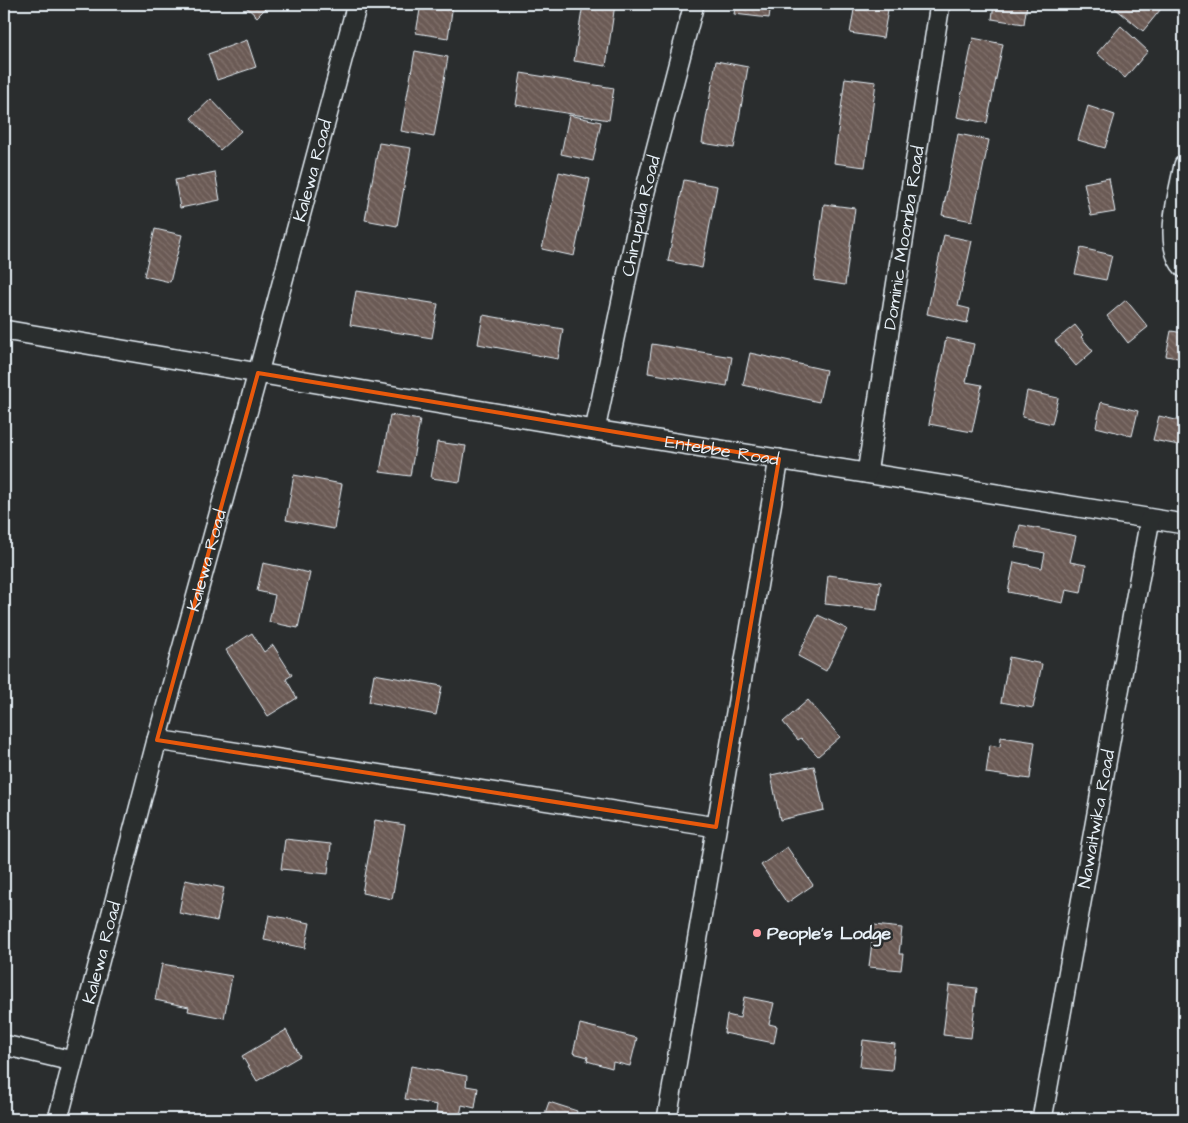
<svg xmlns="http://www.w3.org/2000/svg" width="1188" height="1123" font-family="'Architects Daughter',sans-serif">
<defs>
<pattern id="building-back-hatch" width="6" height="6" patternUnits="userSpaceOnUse" patternTransform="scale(1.25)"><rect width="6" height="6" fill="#6b5a54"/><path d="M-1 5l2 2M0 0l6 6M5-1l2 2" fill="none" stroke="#80726d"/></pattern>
</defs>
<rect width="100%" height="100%" fill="#2a2d2e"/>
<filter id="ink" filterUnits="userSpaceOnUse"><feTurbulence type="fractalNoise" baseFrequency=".02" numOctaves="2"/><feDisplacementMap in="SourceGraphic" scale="10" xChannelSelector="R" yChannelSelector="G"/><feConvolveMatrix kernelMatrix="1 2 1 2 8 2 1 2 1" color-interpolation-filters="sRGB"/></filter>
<g filter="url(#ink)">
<!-- building -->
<g fill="url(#building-back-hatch)" stroke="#e8f1f8">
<path d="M243,4H270L257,17Z"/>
<path d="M421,4H453L448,38L416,33Z"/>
<path d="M583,4H615L606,66L574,61Z"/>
<path d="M736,4H771L769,18L734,14Z"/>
<path d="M855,4H889L883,38L850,33Z"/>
<path d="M994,4H1027L1024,24L992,19Z"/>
<path d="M1110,4H1165L1143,31Z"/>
<path d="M1121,26L1148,51L1125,78L1097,53Z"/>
<path d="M973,38L1003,44L987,123L957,117Z"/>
<path d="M247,40L256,67L217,80L208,54Z"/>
<path d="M415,51L448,57L434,137L401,131Z"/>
<path d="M716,61L748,67L734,148L702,143Z"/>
<path d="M521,73L614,88L609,120L516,105Z"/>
<path d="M845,78L876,82L865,167L834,163Z"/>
<path d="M211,99L241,131L220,150L191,118Z"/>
<path d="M1088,106L1115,115L1105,148L1078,140Z"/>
<path d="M569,115L601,122L593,161L561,154Z"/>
<path d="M958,134L989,140L972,221L942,215Z"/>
<path d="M379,143L411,148L397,226L365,220Z"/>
<path d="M215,172L220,200L180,208L175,180Z"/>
<path d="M559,172L590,179L574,256L542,249Z"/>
<path d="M1109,178L1115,212L1091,216L1084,183Z"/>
<path d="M684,180L717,186L702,268L668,261Z"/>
<path d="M824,204L855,208L845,285L814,280Z"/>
<path d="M155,229L182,235L170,282L144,276Z"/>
<path d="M944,235L972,241L958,306L970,309L967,323L927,314Z"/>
<path d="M1081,248L1112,255L1106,280L1075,274Z"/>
<path d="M356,291L438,304L432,338L350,325Z"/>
<path d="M1126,300L1148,327L1128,343L1107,316Z"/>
<path d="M483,315L563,329L558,359L478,344Z"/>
<path d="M1075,325L1083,335L1081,337L1093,351L1076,366L1055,341Z"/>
<path d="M1171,331L1184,333V359L1166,356Z"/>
<path d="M946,338L974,344L966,382L982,385L972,432L929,424Z"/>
<path d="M652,344L732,357L727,386L648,373Z"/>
<path d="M750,353L826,370L819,402L743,385Z"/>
<path d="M1027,391L1058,398L1052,424L1022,417Z"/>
<path d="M1101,402L1138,411L1132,436L1096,427Z"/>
<path d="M390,415L420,420L410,476L380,472Z"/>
<path d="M1159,416L1184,422V446L1153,440Z"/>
<path d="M437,442L466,446L460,482L431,478Z"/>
<path d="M294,475L342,484L334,529L286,520Z"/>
<path d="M1020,525L1076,536L1070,562L1086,565L1081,593L1066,590L1063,603L1008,592L1014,562L1042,568L1045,553L1015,547Z"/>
<path d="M263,563L310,573L298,628L269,622L275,595L257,591Z"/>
<path d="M828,575L881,582L877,610L825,604Z"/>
<path d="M818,615L847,629L826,671L798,656Z"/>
<path d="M252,633L264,652L273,645L292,675L286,679L297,698L268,716L226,650Z"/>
<path d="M1009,657L1042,664L1033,708L1001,702Z"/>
<path d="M374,674L442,686L436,715L369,702Z"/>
<path d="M808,700L840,737L818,756L801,738L798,740L783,722Z"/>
<path d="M1001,737L1035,742L1030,779L986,773L990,745L1000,747Z"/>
<path d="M814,766L824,810L780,820L771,775Z"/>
<path d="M375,820L405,825L392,899L362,893Z"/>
<path d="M285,839L331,844L328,874L281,869Z"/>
<path d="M787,847L813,885L787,903L761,865Z"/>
<path d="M185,880L224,888L217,921L179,913Z"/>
<path d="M269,915L310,923L305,948L264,940Z"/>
<path d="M874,925L902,928L899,954H903L901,970L869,967Z"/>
<path d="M162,964L232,976L224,1018L188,1011L189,1007L155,1000Z"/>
<path d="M949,985L977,988L971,1038L943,1035Z"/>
<path d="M744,997L774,1003L769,1024L777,1026L774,1043L724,1033L727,1015L740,1018Z"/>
<path d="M580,1024L637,1038L630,1066L613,1062L612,1068L587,1061L588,1057L573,1053Z"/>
<path d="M286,1030L300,1056L257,1081L242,1056Z"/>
<path d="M863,1040L895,1044L892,1070L860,1067Z"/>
<path d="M411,1066L467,1076L466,1086L478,1088L475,1108L462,1105L460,1116L436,1112L437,1105L405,1099Z"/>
<path d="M549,1102L577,1111L575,1119H543Z"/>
</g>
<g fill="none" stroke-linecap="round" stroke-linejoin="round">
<!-- minor casing -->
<g stroke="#e8f1f8" stroke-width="22">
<g id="minor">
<path d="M1184,165C1179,193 1162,245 1184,268"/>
<path id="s1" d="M4,330L595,430L1184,524"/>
<path id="s2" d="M595,430L643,199L694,4"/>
<path id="s3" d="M867,473L940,4"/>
<path d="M157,740L716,827"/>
<path d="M4,1045L72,1061"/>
<path id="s4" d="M58,1119L157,740L258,373L357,4"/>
<path d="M667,1119L779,459"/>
<path id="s5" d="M1042,1119L1150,519"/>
</g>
</g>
<!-- minor -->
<use href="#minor" stroke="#2a2d2e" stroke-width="19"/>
</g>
</g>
<!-- marked area -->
<path fill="none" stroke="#e8590c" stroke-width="4" stroke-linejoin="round" d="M258,373L779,459L716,827L157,740Z"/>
<!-- markers -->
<circle fill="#ff9aa2" stroke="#2a2d2e" stroke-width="2" cx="757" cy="933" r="5"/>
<g text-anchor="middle" stroke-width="5" stroke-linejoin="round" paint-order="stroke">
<!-- street labels -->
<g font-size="18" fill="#e8f1f8" stroke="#2a2d2e">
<text dy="6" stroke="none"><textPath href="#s4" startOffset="982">Kalewa Road</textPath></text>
<text dy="6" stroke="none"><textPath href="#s2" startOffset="219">Chirupula Road</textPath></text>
<text dy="6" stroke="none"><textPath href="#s3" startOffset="238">Dominic Moomba Road</textPath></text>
<text dy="6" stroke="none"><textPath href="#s1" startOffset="728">Entebbe Road</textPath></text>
<text dy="6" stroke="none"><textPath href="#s4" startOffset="578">Kalewa Road</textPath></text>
<text dy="6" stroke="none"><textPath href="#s5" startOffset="305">Nawaitwika Road</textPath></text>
<text dy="6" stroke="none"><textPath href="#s4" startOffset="172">Kalewa Road</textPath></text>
</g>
<!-- poi labels -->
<g font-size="18" font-weight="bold" fill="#e8f1f8" stroke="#2a2d2e" text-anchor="start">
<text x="767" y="939">People's Lodge</text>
</g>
</g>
<!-- margin -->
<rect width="1188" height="1123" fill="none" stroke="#2a2d2e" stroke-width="20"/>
<rect x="10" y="10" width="1168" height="1103" fill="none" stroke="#e8f1f8" stroke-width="2" filter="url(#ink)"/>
</svg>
